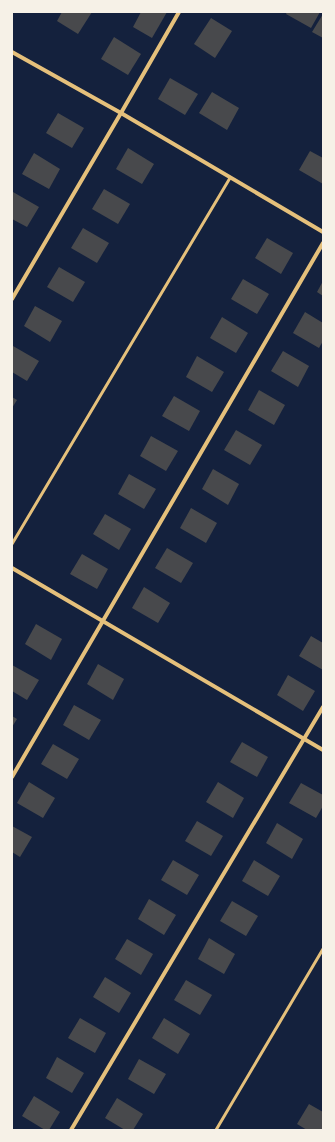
<svg xmlns="http://www.w3.org/2000/svg" width="335" height="1142" font-family="Roboto,sans-serif">
<rect width="100%" height="100%" fill="#14213d"/>
<!-- building -->
<g fill="#48494c">
<path d="M62,12H92L78,34L57,21Z"/>
<path d="M141,12H167L152,38L133,27Z"/>
<path d="M287,12H320L311,28L286,14Z"/>
<path d="M323,14V38L312,32Z"/>
<path d="M211,18L232,31L215,58L194,44Z"/>
<path d="M114,37L141,54L128,75L101,59Z"/>
<path d="M170,78L198,94L185,115L158,99Z"/>
<path d="M212,92L239,108L227,130L199,113Z"/>
<path d="M58,113L84,128L72,148L46,133Z"/>
<path d="M128,148L154,164L142,184L116,169Z"/>
<path d="M310,151L323,158V184L299,170Z"/>
<path d="M34,153L60,169L49,189L22,174Z"/>
<path d="M104,189L130,204L118,224L92,209Z"/>
<path d="M13,192L39,207L27,227L12,219Z"/>
<path d="M83,228L109,243L97,263L71,248Z"/>
<path d="M267,238L293,253L281,274L255,258Z"/>
<path d="M59,267L85,282L73,302L47,287Z"/>
<path d="M243,279L269,294L257,314L231,299Z"/>
<path d="M323,281V296L317,292Z"/>
<path d="M35,306L62,321L50,342L24,326Z"/>
<path d="M305,312L323,323V341L319,348L293,333Z"/>
<path d="M222,317L248,333L236,353L210,338Z"/>
<path d="M13,346L39,361L27,381L12,372Z"/>
<path d="M283,351L309,366L298,387L271,371Z"/>
<path d="M197,356L224,372L212,392L186,377Z"/>
<path d="M259,390L285,405L274,425L248,410Z"/>
<path d="M174,396L200,411L189,431L162,416Z"/>
<path d="M12,397L17,400L12,408Z"/>
<path d="M236,430L262,445L250,465L224,450Z"/>
<path d="M151,436L178,451L166,471L140,456Z"/>
<path d="M213,469L239,484L228,505L202,489Z"/>
<path d="M129,474L156,489L144,509L118,494Z"/>
<path d="M191,508L217,523L206,543L180,528Z"/>
<path d="M105,514L131,529L119,550L93,534Z"/>
<path d="M167,548L193,563L181,583L155,568Z"/>
<path d="M82,554L108,569L97,589L70,574Z"/>
<path d="M144,587L170,603L158,623L132,608Z"/>
<path d="M36,624L62,639L51,660L25,644Z"/>
<path d="M311,636L323,643V670L299,656Z"/>
<path d="M98,664L124,679L113,700L87,684Z"/>
<path d="M12,665L39,680L27,700L12,691Z"/>
<path d="M288,675L315,691L303,711L277,695Z"/>
<path d="M74,705L101,720L89,740L63,725Z"/>
<path d="M12,716L17,719L12,727Z"/>
<path d="M242,742L268,757L257,777L230,762Z"/>
<path d="M53,744L79,759L67,779L41,764Z"/>
<path d="M29,782L55,798L43,818L17,803Z"/>
<path d="M218,782L244,798L233,818L206,802Z"/>
<path d="M301,783L323,795V806L316,818L289,803Z"/>
<path d="M197,821L223,836L211,856L185,841Z"/>
<path d="M277,823L303,839L292,859L266,843Z"/>
<path d="M12,826L32,837L20,857L12,852Z"/>
<path d="M173,860L199,875L187,895L161,880Z"/>
<path d="M254,860L280,876L268,896L242,881Z"/>
<path d="M149,899L176,915L164,935L138,919Z"/>
<path d="M232,901L258,916L246,936L220,921Z"/>
<path d="M209,938L235,954L224,974L198,959Z"/>
<path d="M127,939L153,954L141,975L115,959Z"/>
<path d="M105,977L131,993L119,1013L93,997Z"/>
<path d="M186,980L212,995L200,1015L174,1000Z"/>
<path d="M80,1018L106,1033L95,1053L68,1038Z"/>
<path d="M164,1018L190,1034L178,1054L152,1038Z"/>
<path d="M57,1057L84,1073L72,1093L46,1078Z"/>
<path d="M139,1059L166,1074L154,1094L128,1079Z"/>
<path d="M34,1096L60,1112L49,1130H45L22,1116Z"/>
<path d="M117,1098L143,1114L133,1130H125L105,1118Z"/>
<path d="M309,1104L323,1112V1130H307L297,1124Z"/>
</g>
<g fill="none" stroke-linecap="round" stroke-linejoin="round">
<!-- service -->
<g stroke="#e5c07b" stroke-width="3">
<path d="M12,544L230,178"/>
<path d="M216,1130L323,949"/>
</g>
<!-- minor -->
<g stroke="#e5c07b" stroke-width="4">
<path d="M12,52L121,113L323,232"/>
<path d="M12,299L121,113L179,12"/>
<path d="M12,568L323,750"/>
<path d="M12,777L323,243"/>
<path d="M71,1130L323,707"/>
</g>
</g>
<!-- border -->
<rect width="335" height="1142" fill="none" stroke="#f6f1e7" stroke-width="26"/>
</svg>
